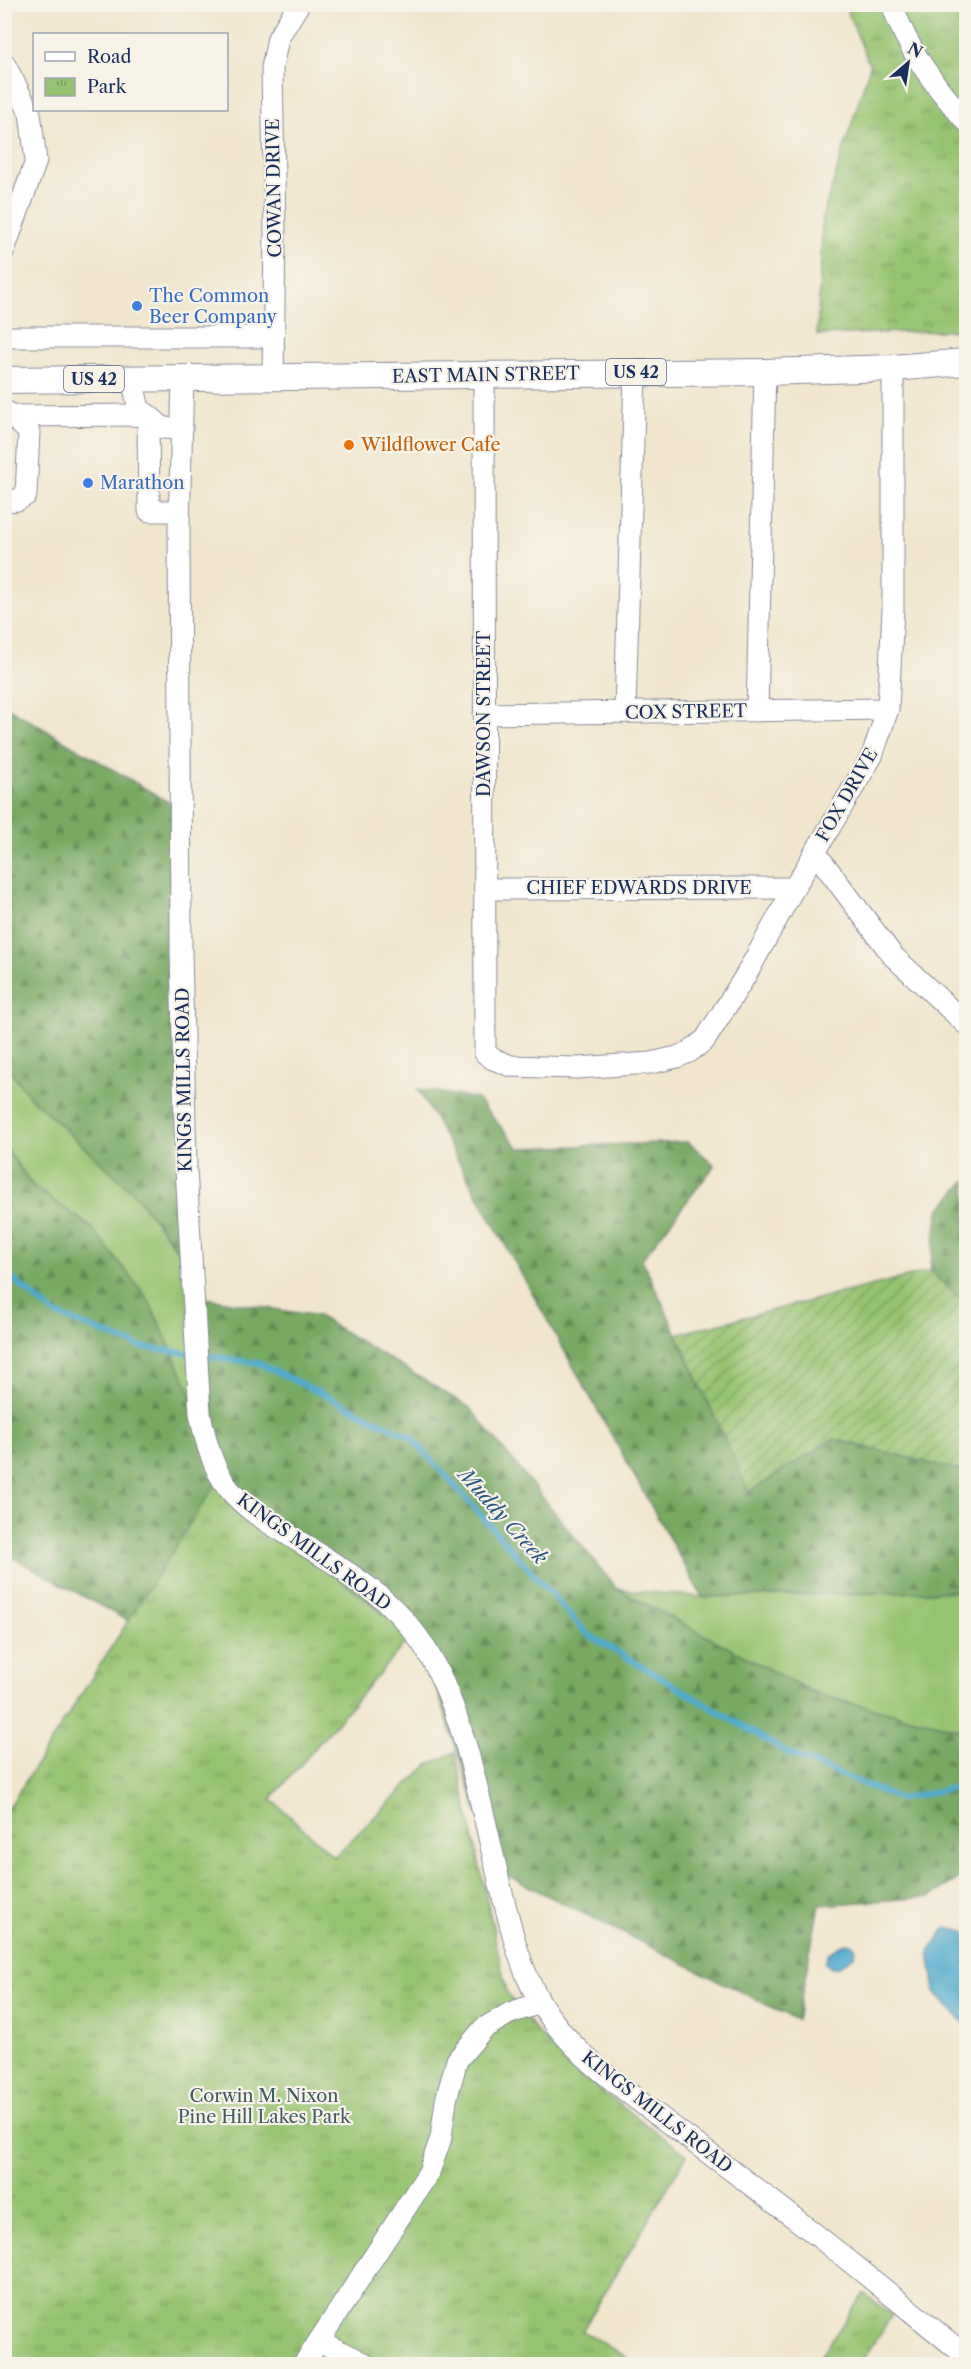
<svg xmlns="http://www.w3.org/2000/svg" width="971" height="2369" font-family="'Libre Caslon Text',serif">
<defs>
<pattern id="forest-firs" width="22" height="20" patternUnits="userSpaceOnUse" patternTransform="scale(1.5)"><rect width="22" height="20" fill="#78a963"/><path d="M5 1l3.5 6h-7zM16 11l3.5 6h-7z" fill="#628a55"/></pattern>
<pattern id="park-tufts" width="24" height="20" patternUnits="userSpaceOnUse" patternTransform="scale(1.5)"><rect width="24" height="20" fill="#96c371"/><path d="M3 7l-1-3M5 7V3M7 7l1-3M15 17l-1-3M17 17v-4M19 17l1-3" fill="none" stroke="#7a9f60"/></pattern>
<pattern id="garden-furrows" width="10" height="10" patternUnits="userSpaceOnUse" patternTransform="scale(1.5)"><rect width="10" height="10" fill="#96c371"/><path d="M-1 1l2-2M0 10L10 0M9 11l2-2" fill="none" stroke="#7a9f60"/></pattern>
</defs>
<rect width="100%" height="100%" fill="#f7f3e8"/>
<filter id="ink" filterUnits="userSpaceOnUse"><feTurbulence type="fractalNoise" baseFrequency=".0167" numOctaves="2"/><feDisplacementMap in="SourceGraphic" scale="12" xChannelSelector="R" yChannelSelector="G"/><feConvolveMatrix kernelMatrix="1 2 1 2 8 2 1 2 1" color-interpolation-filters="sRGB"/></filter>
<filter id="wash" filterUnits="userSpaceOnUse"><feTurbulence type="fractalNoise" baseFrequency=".008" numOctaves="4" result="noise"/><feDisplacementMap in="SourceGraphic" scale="24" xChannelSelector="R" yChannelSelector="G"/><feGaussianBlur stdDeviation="1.35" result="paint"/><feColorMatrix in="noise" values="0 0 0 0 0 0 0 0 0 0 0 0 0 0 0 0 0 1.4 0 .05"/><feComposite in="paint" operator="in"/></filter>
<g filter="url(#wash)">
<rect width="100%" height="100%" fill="#f1e6cd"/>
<!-- grass -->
<g fill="#96c371" stroke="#587968" stroke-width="1.5">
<path d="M4,1064L30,1097L133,1192L191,1268L200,1413L92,1228L32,1185L5,1146Z"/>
<path d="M617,1589L702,1597L966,1591V1731L818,1695Z"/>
</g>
<!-- forest -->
<g fill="url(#forest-firs)" stroke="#4a6c60" stroke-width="1.5">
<path d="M5,706L180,809L191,1268L133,1192L30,1097L5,1064Z"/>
<path d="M418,1089L477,1099L519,1148L688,1142L715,1165L642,1259L749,1491L833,1439L966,1472V1591L702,1597Z"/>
<path d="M4,1146L32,1185L92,1228L148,1299L200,1413L226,1482L192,1296L318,1316L469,1407L617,1589L818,1695L966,1731V1874L930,1897L819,1905L797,2020L496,1870L422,1643L229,1489L357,1624L382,1670L271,1799L334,1857L428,1765L466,1926L26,2364L130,1622L5,1553Z"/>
<path d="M966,1180V1305L930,1271L939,1210Z"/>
</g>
<!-- park -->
<g fill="url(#park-tufts)" stroke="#587968" stroke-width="1.5">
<path d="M845,5H966V330L817,335L823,215L870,66Z"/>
<path d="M215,1485L412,1635L271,1799L334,1857L428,1765L455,1752L507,1993L535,2030L579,2074L687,2155L582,2331L638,2364H5L4,1815Z"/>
<path d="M864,2293L892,2315L860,2364H815Z"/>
</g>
<!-- garden -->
<path fill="url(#garden-furrows)" stroke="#587968" stroke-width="1.5" d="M930,1271L966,1305V1472L833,1439L749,1492L677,1334Z"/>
<!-- water -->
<g fill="#4fa9cd" stroke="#356c96" stroke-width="1.5">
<path d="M946,1927L966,1931V2025L935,1992L929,1952Z"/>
<path d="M845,1943L852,1944L856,1949L854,1956L838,1967L831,1968L825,1962L828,1954Z"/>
</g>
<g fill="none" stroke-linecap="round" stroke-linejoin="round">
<!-- stream -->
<path stroke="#4fa9cd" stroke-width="6" d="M4,1272L55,1314L141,1347L258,1363L411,1437L587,1634L788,1753L900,1799L966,1785"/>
</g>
</g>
<g filter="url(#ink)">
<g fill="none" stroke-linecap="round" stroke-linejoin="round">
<!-- minor casing -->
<g stroke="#868a96" stroke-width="23">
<g id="minor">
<path d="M892,4C907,50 935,86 966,121"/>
<path d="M4,63L30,113L36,161L4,250"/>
<path d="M4,337H273"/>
<path d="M484,374L485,1053L493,1059L511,1066L577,1068L651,1063L677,1057L689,1052L705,1040L746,975L794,888L872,756L888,709L893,609V368"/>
<path d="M273,378L275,234L272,68L278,38L299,4"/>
<path d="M132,379L139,409L148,415L149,511H179"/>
<path d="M183,379L179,527L181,950L186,1168L200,1413C205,1439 212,1468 229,1489C245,1509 269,1523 290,1536C338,1566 390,1594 422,1643C466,1710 483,1818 503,1897C511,1927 518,1959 532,1987C561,2048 624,2089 676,2129C715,2158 754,2187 793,2217C852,2262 909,2310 966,2356"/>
<path d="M4,420L9,416L148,415L163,428L182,429"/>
<path d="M4,501L18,500L26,495L29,432L7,412"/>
<path d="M757,711L765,372"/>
<path d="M625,712L635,372"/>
<path d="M484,714L888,709"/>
<path d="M815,852L893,956L966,1024"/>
<path d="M485,889L794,888"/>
<path d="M319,2341L365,2364"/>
<path d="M304,2364L429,2172L441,2138L446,2100L457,2060L484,2028L510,2013L540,2003"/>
</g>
</g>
<!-- major casing -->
<g stroke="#868a96" stroke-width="28">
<path id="major" d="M4,380L765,372L893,368L966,362"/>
</g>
<!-- minor -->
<use href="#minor" stroke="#fff" stroke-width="21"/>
<!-- major -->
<use href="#major" stroke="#fff" stroke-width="26"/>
</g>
</g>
<!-- markers -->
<g fill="#3f7fe0" stroke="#f7f3e8" stroke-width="2">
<circle cx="137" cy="306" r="6"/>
<circle cx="88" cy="483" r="6"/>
</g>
<circle fill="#e8710a" stroke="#f7f3e8" stroke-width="2" cx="349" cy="445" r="6"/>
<g text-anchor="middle" stroke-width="4.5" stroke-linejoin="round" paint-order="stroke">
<!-- shield labels -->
<g fill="#f7f3e8" stroke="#5d6a87" stroke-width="1.5">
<rect x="606" y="359" width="60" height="26" rx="4.5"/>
<rect x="64" y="366" width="60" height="26" rx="4.5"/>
</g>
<g font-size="16" font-weight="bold" fill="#1b2f5e">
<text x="636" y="378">US 42</text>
<text x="94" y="385">US 42</text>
</g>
<!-- street labels -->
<g font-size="18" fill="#1b2f5e" stroke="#f7f3e8">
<text transform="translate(274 188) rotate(-91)" y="6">COWAN DRIVE</text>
<text transform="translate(486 375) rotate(-1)" y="6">EAST MAIN STREET</text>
<text transform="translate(686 712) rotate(-1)" y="6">COX STREET</text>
<text transform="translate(484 714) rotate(-90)" y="6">DAWSON STREET</text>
<text transform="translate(847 795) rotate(-60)" y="6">FOX DRIVE</text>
<text x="639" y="894">CHIEF EDWARDS DRIVE</text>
<text transform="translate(184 1080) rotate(-91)" y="6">KINGS MILLS ROAD</text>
<text transform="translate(314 1552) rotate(36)" y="6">KINGS MILLS ROAD</text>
<text transform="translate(657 2112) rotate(38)" y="6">KINGS MILLS ROAD</text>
</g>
<!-- shop labels -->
<g font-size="18" fill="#366cbe" stroke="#f7f3e8" text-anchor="start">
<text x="149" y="302">The Common<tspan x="149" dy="21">Beer Company</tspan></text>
<text x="100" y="489">Marathon</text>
</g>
<!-- food labels -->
<g font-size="18" fill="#c56008" stroke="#f7f3e8" text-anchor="start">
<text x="361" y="451">Wildflower Cafe</text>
</g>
<!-- park labels -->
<g font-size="18" fill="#405b64" stroke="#f7f3e8">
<text x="264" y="2102">Corwin M. Nixon<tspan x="264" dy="21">Pine Hill Lakes Park</tspan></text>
</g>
<!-- water labels -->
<g font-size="20" font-style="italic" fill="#2d5a85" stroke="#f7f3e8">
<text transform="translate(503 1516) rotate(48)" y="7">Muddy Creek</text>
</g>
</g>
<!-- margin -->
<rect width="971" height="2369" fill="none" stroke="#f7f3e8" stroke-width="24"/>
<!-- legend -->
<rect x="33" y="33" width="195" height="78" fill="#f7f3e8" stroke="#9fa5b1" stroke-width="1.5"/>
<rect x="45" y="52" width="30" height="9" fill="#ffffff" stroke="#9fa5b1" stroke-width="1.5"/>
<text x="87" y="63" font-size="18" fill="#1b2f5e">Road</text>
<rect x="45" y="78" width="30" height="18" fill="url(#park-tufts)" stroke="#9fa5b1" stroke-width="1.5"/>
<text x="87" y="93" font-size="18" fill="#1b2f5e">Park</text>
<!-- north arrow -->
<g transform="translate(908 63) rotate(29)" stroke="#f7f3e8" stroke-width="4.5" paint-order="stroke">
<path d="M0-4.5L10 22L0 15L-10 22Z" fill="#1b2f5e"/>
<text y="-9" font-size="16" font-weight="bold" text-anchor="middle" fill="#1b2f5e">N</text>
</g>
</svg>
